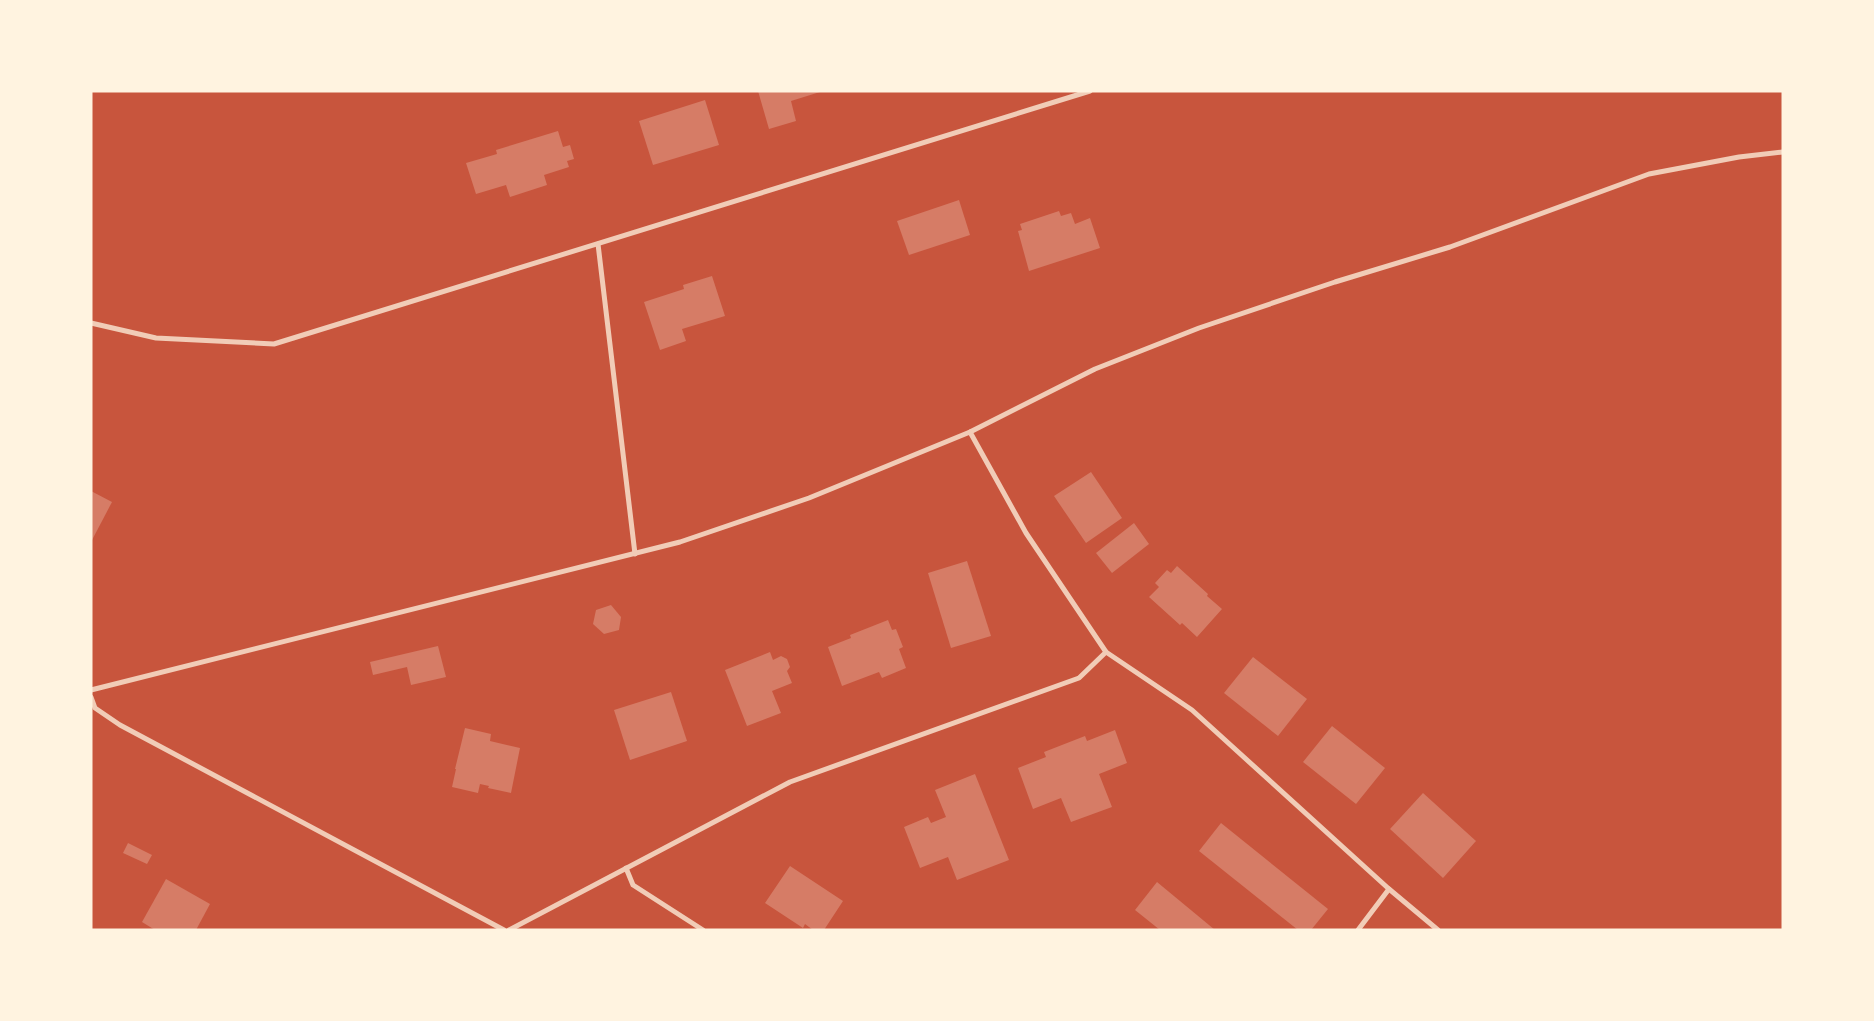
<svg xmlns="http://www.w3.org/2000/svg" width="1874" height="1021" font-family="'DM Sans',sans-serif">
<rect width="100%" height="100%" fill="#c8553d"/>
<!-- building -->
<g fill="#d67c66">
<path d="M758,91H820V92L791,101L796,121L769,129Z"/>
<path d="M705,100L719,145L653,165L639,121Z"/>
<path d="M558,131L563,147L570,145L574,159L567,161L569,167L544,175L547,185L510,197L506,185L476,194L466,163L497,154L496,150Z"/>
<path d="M959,200L970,235L909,255L897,221Z"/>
<path d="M1059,211L1061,216L1071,213L1075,224L1090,218L1100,248L1029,271L1018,231L1022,230L1020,224Z"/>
<path d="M712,276L725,316L682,329L686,341L660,350L644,302L684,289L683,285Z"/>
<path d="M1091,472L1122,518L1086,543L1054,496Z"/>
<path d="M91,491L112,502L91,542Z"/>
<path d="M1134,523L1149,544L1112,573L1096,553Z"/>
<path d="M967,561L991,636L951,648L928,573Z"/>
<path d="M1177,566L1208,594L1207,596L1222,609L1197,637L1182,623L1180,625L1149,597L1159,587L1155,583L1167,570L1171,573Z"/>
<path d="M611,605L621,617L619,630L604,634L593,624L596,610Z"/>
<path d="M888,620L892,630L896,629L903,647L899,649L906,668L882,678L879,672L842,686L828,647L851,638L850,635Z"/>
<path d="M438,646L446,677L411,685L407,667L373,675L370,662Z"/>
<path d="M770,652L773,660L781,656L787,659L790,667L787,671L792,683L772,691L781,713L747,726L725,670Z"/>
<path d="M1253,657L1307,699L1278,736L1224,693Z"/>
<path d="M671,692L687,741L630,760L614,710Z"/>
<path d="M1332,726L1385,768L1356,804L1303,762Z"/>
<path d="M465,728L491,734L490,741L520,748L511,793L488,788L489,786L480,784L478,793L452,787L456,769H455Z"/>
<path d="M1115,730L1127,763L1099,774L1112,807L1071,822L1061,798L1033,809L1018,768L1046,757L1044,752L1085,736L1087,741Z"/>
<path d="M975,774L1009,860L957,880L948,857L920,868L904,827L928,817L931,823L946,817L935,790Z"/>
<path d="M1423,793L1476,841L1443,878L1390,829Z"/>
<path d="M1221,823L1328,909L1311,930H1298L1199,851Z"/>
<path d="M128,843L152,855L147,864L123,853Z"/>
<path d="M790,866L843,901L824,930H813L805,924L803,928L765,903Z"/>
<path d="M166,879L210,904L196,930H155L142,922Z"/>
<path d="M1157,882L1209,925L1215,930H1160L1135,910Z"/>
</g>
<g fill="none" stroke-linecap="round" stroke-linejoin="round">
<!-- minor -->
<g stroke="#f1ccb7" stroke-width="5">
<path d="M598,244L635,554"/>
<path d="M91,323L156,338L274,344L1090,91"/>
<path d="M970,432L1026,533L1106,652L1192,710L1389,889L1438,930"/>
<path d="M91,690L680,542L809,498L970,432L1095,369L1199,328L1335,282L1450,247L1649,174L1739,157L1783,152"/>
<path d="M91,697L95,708L120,725L504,930"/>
<path d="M626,868L633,885L703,930"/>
<path d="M509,930L790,782L1079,678L1106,652"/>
<path d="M1358,930L1389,889"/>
</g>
</g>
<!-- border -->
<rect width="1874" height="1021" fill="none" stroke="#fff3e0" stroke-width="185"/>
</svg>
